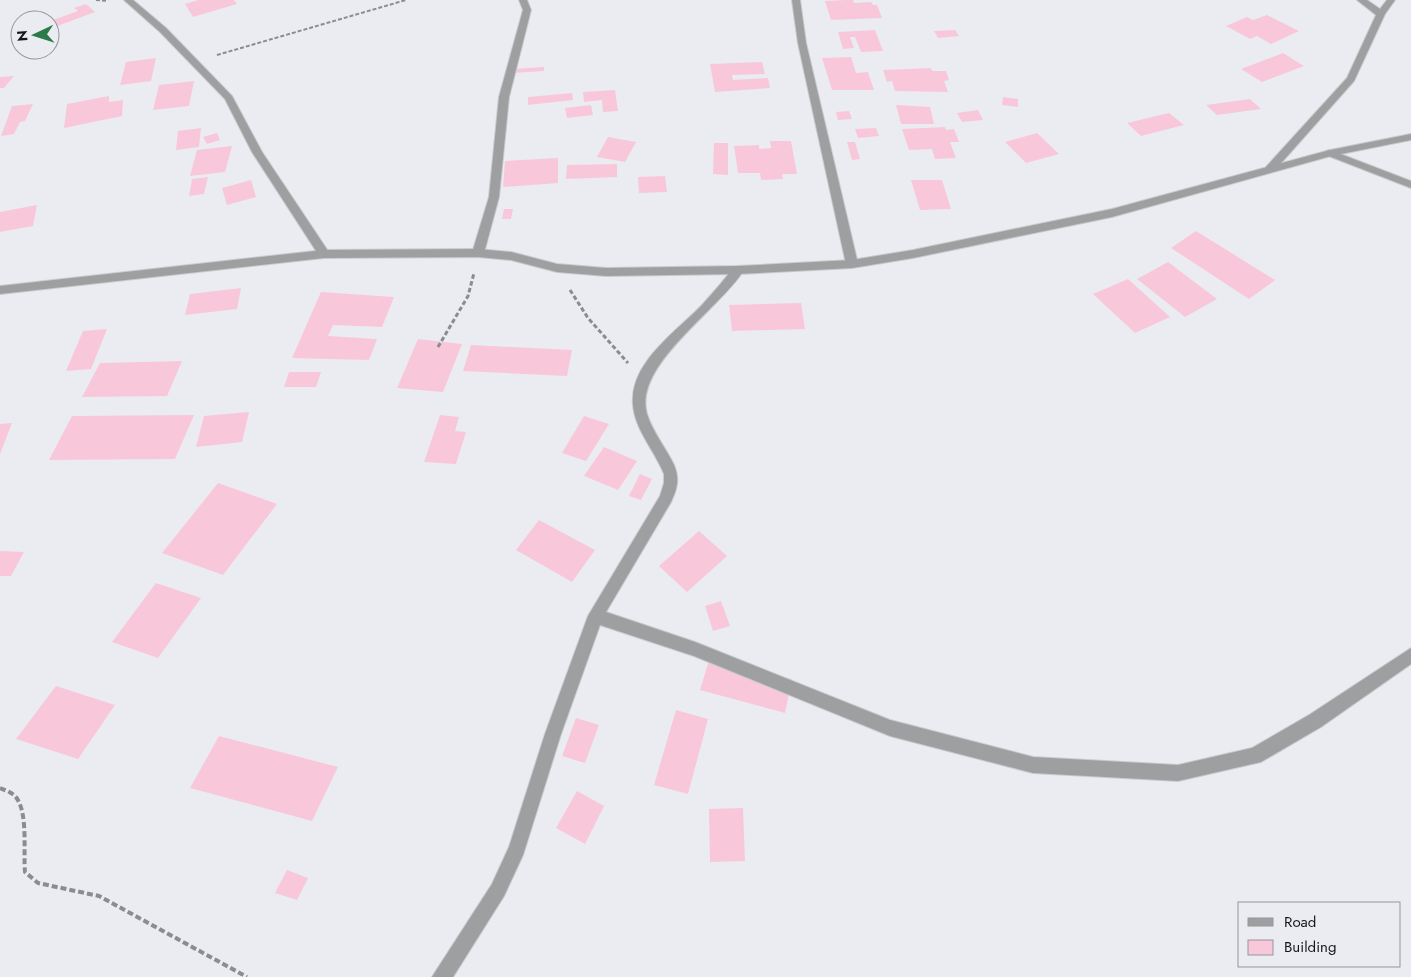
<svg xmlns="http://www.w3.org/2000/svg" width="1411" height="977" font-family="Jost,sans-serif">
<rect width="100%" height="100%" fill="#ebecf1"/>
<!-- building -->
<g fill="#f8c8da">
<path d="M198,0H234L237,4L193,17L185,4Z"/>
<path d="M846,0H853L854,3L871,2L873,5H877L882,18L831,20L825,1Z"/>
<path d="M86,4L95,12L52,28L50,26V21L78,11L74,8Z"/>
<path d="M1267,15L1299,31L1271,44L1257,36L1250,39L1226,26L1247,17L1253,20Z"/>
<path d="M875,30L883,51L861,52L855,37H850L854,48L843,49L838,32Z"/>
<path d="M955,30L959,36L938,38L934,31Z"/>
<path d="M1283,53L1304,66L1262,82L1241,69Z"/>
<path d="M851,57L856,73L868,72L874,90H832L822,58Z"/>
<path d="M156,58L151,81L120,85L126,62Z"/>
<path d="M762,62L765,74L732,75L733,80L768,78L770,88L715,92L710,64Z"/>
<path d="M544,67V71L513,73V69Z"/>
<path d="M931,68L932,71H946L949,80L944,81L948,92L895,91L892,81L887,82L883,70Z"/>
<path d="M14,76L4,88H0V77Z"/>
<path d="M194,81L189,106L153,110L159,85Z"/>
<path d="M615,90L618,111L603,112L602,100L584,102L583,92Z"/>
<path d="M572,93L573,100L528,105V97Z"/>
<path d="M109,96V102L123,100L122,116L64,128L67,104Z"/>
<path d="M1003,97L1018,99V107L1002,105Z"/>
<path d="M1250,99L1261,109L1217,115L1206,105Z"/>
<path d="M33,104L25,121L20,122L14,134L1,136L12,106Z"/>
<path d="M591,105L593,115L567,118L565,108Z"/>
<path d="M896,105L930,107L934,124H901Z"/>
<path d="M978,110L983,120L962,122L957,113Z"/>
<path d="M849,111L852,119L838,120L836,112Z"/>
<path d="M1169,113L1184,125L1141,136L1127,123Z"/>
<path d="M945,127L946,130L954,129L959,142H950L956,158L935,159L932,149L909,150L902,129Z"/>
<path d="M201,128L199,147L176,150L178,131Z"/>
<path d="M876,128L879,136L858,138L855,129Z"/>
<path d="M217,133L220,140L207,144L203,137Z"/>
<path d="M1037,133L1059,154L1026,163L1005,142Z"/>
<path d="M608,137L636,142L625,162L597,157Z"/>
<path d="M770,141H791L797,174H782L783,179L761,180L760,173H738L734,146L759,145V149L771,148Z"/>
<path d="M847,142H855L860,159L852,160Z"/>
<path d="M714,143H728V175L713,174Z"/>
<path d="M232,146L225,172L190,176L197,150Z"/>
<path d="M558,158V183L503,187L505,161Z"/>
<path d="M617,164V177L566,179L567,165Z"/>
<path d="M665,176L667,192L639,193L638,177Z"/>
<path d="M208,177L204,194L189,196L192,179Z"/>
<path d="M251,180L256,197L227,205L222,188Z"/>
<path d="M911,180H942L951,209L920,210Z"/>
<path d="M37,205L33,226L0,232V212Z"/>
<path d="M504,209H513L511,219H502Z"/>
<path d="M1196,231L1275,280L1249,299L1171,248Z"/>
<path d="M1168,262L1217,299L1185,317L1137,279Z"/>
<path d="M1128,279L1170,317L1135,333L1093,294Z"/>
<path d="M241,288L237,309L185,315L190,294Z"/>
<path d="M321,292L394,297L382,327L333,325L328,336L377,339L369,360L292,358Z"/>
<path d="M801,303L805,329L732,331L729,305Z"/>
<path d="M107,329L91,369L66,371L83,331Z"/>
<path d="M418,339L462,344L443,392L397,388Z"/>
<path d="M471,345L572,350L567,376L463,371Z"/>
<path d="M182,361L167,396L82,397L100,363Z"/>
<path d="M289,372H321L316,387H284Z"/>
<path d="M249,412L242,442L196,447L204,416Z"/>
<path d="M194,415L175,459L49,460L72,416Z"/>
<path d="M440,415L459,417L455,431L466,432L456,464L424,462Z"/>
<path d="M584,416L609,424L586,461L562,453Z"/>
<path d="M12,423L0,454V424Z"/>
<path d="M604,447L637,461L618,490L584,476Z"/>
<path d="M640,474L652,479L641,500L629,496Z"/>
<path d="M218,483L277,504L223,575L162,553Z"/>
<path d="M539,520L595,550L572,582L516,550Z"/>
<path d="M699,531L727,556L687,592L659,566Z"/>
<path d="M0,551L24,552L11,576H0Z"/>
<path d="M156,583L201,598L158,658L112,642Z"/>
<path d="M721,601L730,626L713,631L705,606Z"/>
<path d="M710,657L792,679L785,713L700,690Z"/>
<path d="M56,686L115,705L78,759L16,739Z"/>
<path d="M676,710L708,719L688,794L654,785Z"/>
<path d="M576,718L599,725L585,763L562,756Z"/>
<path d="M219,736L338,767L312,821L190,788Z"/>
<path d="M577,791L604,806L585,844L556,828Z"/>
<path d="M743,808L745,861L710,862L709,809Z"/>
<path d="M287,870L308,878L297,900L275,893Z"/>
</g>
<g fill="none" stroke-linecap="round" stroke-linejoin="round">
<!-- minor casing -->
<g stroke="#c9cace" stroke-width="2">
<g id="minor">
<path d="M124,0H133L166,28L232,96L262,152L328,251V257H320L252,152L225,99L160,32Z"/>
<path d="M519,0H527L531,10L509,97L499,197L484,253L478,257L472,253L489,197L499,97L523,10Z"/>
<path d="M792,0H800L806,43L858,264L852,268L846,264L798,43Z"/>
<path d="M1357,0H1367L1380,9L1387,0H1395L1385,14L1354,81L1274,171H1266V167L1347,78L1376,15Z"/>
<path d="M1330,150L1411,181V188L1326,155V151Z"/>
<path d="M738,266L744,270C718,311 633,365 647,414C653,433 666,448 674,465C680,479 677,489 671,502L606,612L695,642L890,720L1033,757L1178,765L1252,748L1309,715L1411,648V664L1321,727L1261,762L1178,781L1033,773L890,736L694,656L600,625L561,734L523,855L504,896L453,977H432L492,884L509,847L545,734L588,616L660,496L664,483V474C655,451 635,430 633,405C629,363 676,332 702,305C713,293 724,280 734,267Z"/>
</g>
</g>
<!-- tertiary casing -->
<g stroke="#c9cace" stroke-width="2">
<path id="tertiary" d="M1411,134V140L1331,156L1112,217L913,258L852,268L738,274L606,276L557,272L511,260L478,257L324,258L0,294V286L324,250L478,249L511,252L557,264L606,268L738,266L852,260L913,250L1112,209L1330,150Z"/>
</g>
<!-- path-far2 -->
<g stroke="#8b8c8f" stroke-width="2" stroke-dasharray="4 2" stroke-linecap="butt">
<path d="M96,0L108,1"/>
<path d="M217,55L406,0"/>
</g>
<!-- path-far1 -->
<g stroke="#8b8c8f" stroke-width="3" stroke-dasharray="4.5 2.5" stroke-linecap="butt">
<path d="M570,290L588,318L628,363"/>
<path d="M438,347L468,296L474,273"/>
</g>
<!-- path -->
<path stroke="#8b8c8f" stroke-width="4" stroke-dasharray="6 3" stroke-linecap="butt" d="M0,788C5,790 10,792 14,795C29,809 23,852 25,872L38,883L99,896L247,977"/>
<!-- minor -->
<use href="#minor" fill="#9d9fa0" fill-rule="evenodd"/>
<!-- tertiary -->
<use href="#tertiary" fill="#9d9fa0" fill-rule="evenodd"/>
</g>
<!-- legend -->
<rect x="1238" y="902" width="162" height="65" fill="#ebecf1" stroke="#95969a"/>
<rect x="1248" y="918" width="25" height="8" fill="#9d9fa0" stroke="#95969a"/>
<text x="1284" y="927" font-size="15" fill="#151617">Road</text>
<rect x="1248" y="940" width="25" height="15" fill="#f8c8da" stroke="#95969a"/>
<text x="1284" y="952" font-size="15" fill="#151617">Building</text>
<!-- north arrow -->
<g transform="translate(35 35) rotate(266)"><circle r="24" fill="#ebecf1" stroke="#95969a"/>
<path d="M0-4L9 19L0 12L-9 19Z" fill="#2c7a49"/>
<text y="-8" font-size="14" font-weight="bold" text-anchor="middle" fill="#151617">N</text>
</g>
</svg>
